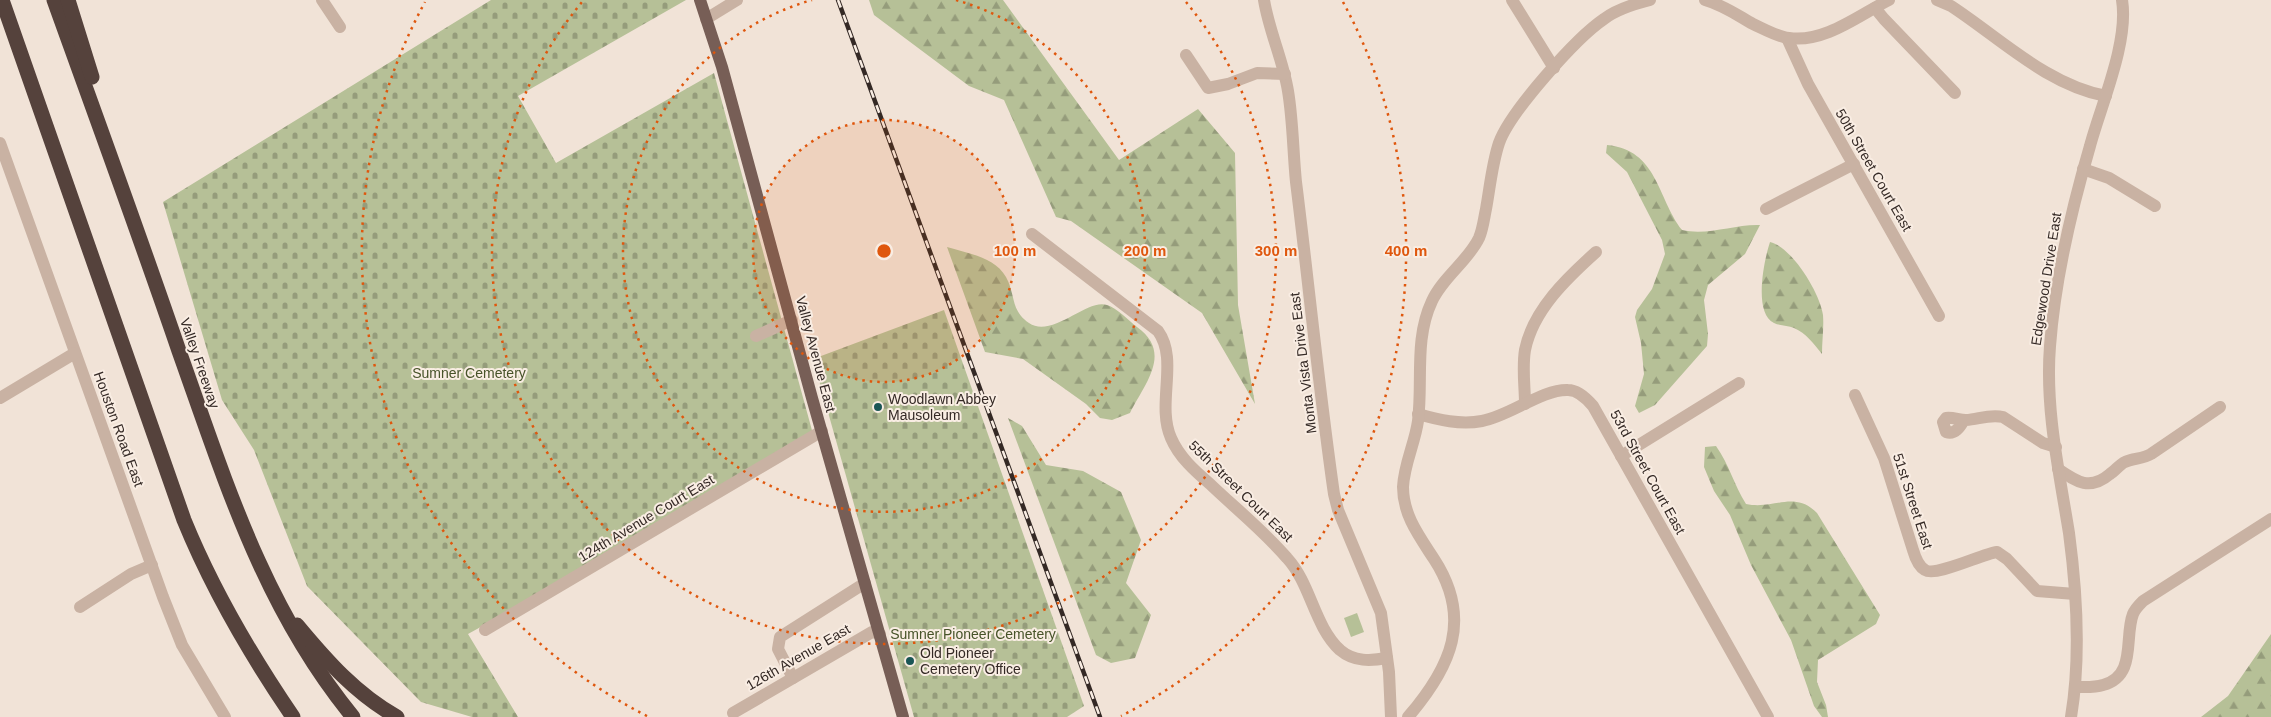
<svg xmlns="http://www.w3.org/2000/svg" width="2271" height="717" font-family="Arial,sans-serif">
<defs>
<pattern id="forest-firs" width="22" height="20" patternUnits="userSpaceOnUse" patternTransform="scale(1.25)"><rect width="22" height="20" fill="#b6c097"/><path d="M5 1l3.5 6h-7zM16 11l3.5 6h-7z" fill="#959c7b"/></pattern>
<pattern id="cemetery-stones" width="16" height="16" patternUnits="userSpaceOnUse" patternTransform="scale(1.25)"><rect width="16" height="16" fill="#b6c097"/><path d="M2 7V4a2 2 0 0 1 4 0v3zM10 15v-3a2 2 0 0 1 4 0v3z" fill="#959c7b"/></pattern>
</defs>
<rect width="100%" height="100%" fill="#f1e3d7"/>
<!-- forest -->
<g fill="url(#forest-firs)">
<path d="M869,0H1003L1119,160L1198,109L1235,153L1238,305L1255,404L1202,313L1071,221L1056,217L1004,100L969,86L874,15Z"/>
<path d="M1607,145C1658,150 1657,198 1682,230C1708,236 1734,224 1760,225L1745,254L1708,285L1704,300L1708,334L1707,346L1655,405L1639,413L1635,406L1644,374L1641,343L1635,317L1637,310L1652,289L1665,254L1662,240L1627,172L1606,153Z"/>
<path d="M1770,242C1792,247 1820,293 1823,315C1824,328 1822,341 1822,354C1814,344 1806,333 1794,328C1788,325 1780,326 1774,323C1753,313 1764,260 1770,242Z"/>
<path d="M947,247C967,253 995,257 1006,277C1016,295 1010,310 1029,323C1052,339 1087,298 1107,305C1117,308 1128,320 1137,327C1173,353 1145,383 1130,413L1112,420L1100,418L1086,404L1023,359L985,352Z"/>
<path d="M1008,418L1022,426L1046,465L1083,471L1121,492L1141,540L1126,583L1151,615L1135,658L1111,663L1096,655Z"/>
<path d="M1716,446C1729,464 1734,485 1746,504C1774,510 1794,490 1817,513L1880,615L1876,624L1818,660L1817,682L1826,705L1828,717H1822L1814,706L1791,640L1751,565L1730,515L1714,491L1704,467L1705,447Z"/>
<path d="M2271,634V717H2201L2228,696Z"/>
</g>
<!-- cemetery -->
<g fill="url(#cemetery-stones)">
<path d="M491,0H686L518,96L556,163L714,73L813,434L622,549L468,634L518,717H472L421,702L307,586L254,450L222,400L163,202Z"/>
<path d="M944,310L1084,706L1067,717H914L813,359Z"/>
</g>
<!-- green -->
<path fill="#b6c097" d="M1357,613L1364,632L1351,637L1344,618Z"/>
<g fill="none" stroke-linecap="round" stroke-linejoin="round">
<!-- minor -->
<g stroke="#c9b2a3" stroke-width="12">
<path d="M322,0L340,27"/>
<path d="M1264,0C1269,31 1283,60 1288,91C1293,121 1293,152 1296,182C1309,286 1319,390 1334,494L1338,510L1381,613L1389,672L1391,717"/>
<path d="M1512,0L1554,68"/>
<path d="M1705,0C1723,5 1737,15 1753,24C1764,29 1778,37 1789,38C1825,43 1859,15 1889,0"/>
<path d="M1937,0L1951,6C2000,38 2047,85 2106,96"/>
<path d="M1875,8L1884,19L1955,93"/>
<path d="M706,19L737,0"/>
<path d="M1787,38L1808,84L1939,316"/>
<path d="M1186,55L1208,88L1228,84L1257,73L1285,74"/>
<path d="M0,143L163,597L182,645L225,717"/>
<path d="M2083,169L2109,178L2155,206"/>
<path d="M1766,209L1854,164"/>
<path d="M1032,234L1158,331C1179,360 1156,404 1171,438C1179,457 1195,471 1210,484C1235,508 1264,531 1287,558C1311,584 1314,626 1340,650C1354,662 1371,661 1387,658"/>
<path d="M756,336L792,320"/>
<path d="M1855,395L1884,458L1913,550C1915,557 1918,566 1925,570C1936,577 1982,554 1997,552L2007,559L2037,591L2075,594"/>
<path d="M0,398L75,353"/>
<path d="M1525,404C1525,387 1522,368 1525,350C1533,310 1567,278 1596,252"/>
<path d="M1418,414C1439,420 1460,425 1482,421C1510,416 1542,389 1568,390C1578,390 1587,399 1593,406L1768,717"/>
<path d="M1964,420C1960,427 1955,435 1946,432L1943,422L1946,418C1953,417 1959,420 1966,420C1979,419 1990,414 2003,417L2043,443L2056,447"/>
<path d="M1621,456L1739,383"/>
<path d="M2058,469C2077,482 2090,491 2110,474C2115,471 2120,464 2125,462C2134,458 2143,459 2151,454L2220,407"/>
<path d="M80,607L131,574L152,565"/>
<path d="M485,630L822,431"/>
<path d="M793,678L778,649L780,637L865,583"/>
<path d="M2075,687C2084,687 2094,688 2103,685C2137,676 2124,637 2133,614C2135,609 2139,605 2143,601L2271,519"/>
<path d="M733,713L872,632L880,634"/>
<path d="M1408,717C1451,667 1473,619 1434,559C1419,536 1403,515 1403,487C1404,464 1415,443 1418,421C1423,381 1414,339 1432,301C1443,277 1468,261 1479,238C1483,229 1484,218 1486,209C1490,187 1492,164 1499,143C1510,112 1576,38 1604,19C1617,9 1634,4 1650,0"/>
<path d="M2071,717C2081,657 2077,593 2069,533C2059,471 2045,408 2050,346C2055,278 2071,211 2090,146C2101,105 2129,42 2122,0"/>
</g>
<!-- major -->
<path stroke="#775e56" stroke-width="12" d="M700,0L722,67L812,398L903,717"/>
<!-- highway -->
<g stroke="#55423c" stroke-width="15">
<path d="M2,0L184,520C213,591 250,654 293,717"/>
<path d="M54,0C96,117 139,234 179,351C225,480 264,609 353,717"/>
<path d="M68,0L92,77"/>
<path d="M297,625C327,661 356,694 397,717"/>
</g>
<!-- rail casing -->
<g stroke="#342925" stroke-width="4.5">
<path id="rail" d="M838,0L1100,717"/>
</g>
<!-- rail -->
<use href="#rail" stroke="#f9ede3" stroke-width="2.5" stroke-dasharray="8" stroke-linecap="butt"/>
</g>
<!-- distance rings -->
<circle cx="884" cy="251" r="131" fill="#df570d" fill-opacity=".12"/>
<g fill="none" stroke="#df570d" stroke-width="2.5" stroke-dasharray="2.5 5">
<circle cx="884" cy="251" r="131"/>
<path d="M956 0A261 261 0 1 1 812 0"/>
<path d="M1186 2A392 392 0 1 1 582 2"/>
<path d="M647 716A522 522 0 0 1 425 2M1343 2A522 522 0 0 1 1121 716"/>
</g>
<!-- markers -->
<g fill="#1a5655" stroke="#f9ede3" stroke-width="2">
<circle cx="878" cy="407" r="5"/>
<circle cx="910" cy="661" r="5"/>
</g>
<g text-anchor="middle" stroke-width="4" stroke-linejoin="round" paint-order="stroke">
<!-- street labels -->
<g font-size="14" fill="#342925" stroke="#f9ede3">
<text transform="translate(1874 170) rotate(60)" y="5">50th Street Court East</text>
<text transform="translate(2046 279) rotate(-81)" y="5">Edgewood Drive East</text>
<text transform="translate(816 354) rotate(75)" y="5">Valley Avenue East</text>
<text transform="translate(200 363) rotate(71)" y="5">Valley Freeway</text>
<text transform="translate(1303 363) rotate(-97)" y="5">Monta Vista Drive East</text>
<text transform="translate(119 429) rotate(70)" y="5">Houston Road East</text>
<text transform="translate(1648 472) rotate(61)" y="5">53rd Street Court East</text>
<text transform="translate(1241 491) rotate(44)" y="5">55th Street Court East</text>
<text transform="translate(1913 501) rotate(72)" y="5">51st Street East</text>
<text transform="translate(646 518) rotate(-31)" y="5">124th Avenue Court East</text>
<text transform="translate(798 657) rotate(-30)" y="5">126th Avenue East</text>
</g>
<!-- park labels -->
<g font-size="14" fill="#475329" stroke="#f9ede3">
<text x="469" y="378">Sumner Cemetery</text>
<text x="973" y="639">Sumner Pioneer Cemetery</text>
</g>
<!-- poi labels -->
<g font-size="14" fill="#342925" stroke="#f9ede3" text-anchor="start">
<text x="888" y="404">Woodlawn Abbey<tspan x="888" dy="16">Mausoleum</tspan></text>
<text x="920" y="658">Old Pioneer<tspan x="920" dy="16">Cemetery Office</tspan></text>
</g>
</g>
<circle cx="884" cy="251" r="8" fill="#df570d" stroke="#f9ede3" stroke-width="2.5"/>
<g font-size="15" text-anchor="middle" font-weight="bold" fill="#df570d" stroke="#f9ede3" stroke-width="4" stroke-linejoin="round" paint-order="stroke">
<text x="1015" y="256">100 m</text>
<text x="1145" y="256">200 m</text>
<text x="1276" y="256">300 m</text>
<text x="1406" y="256">400 m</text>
</g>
</svg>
